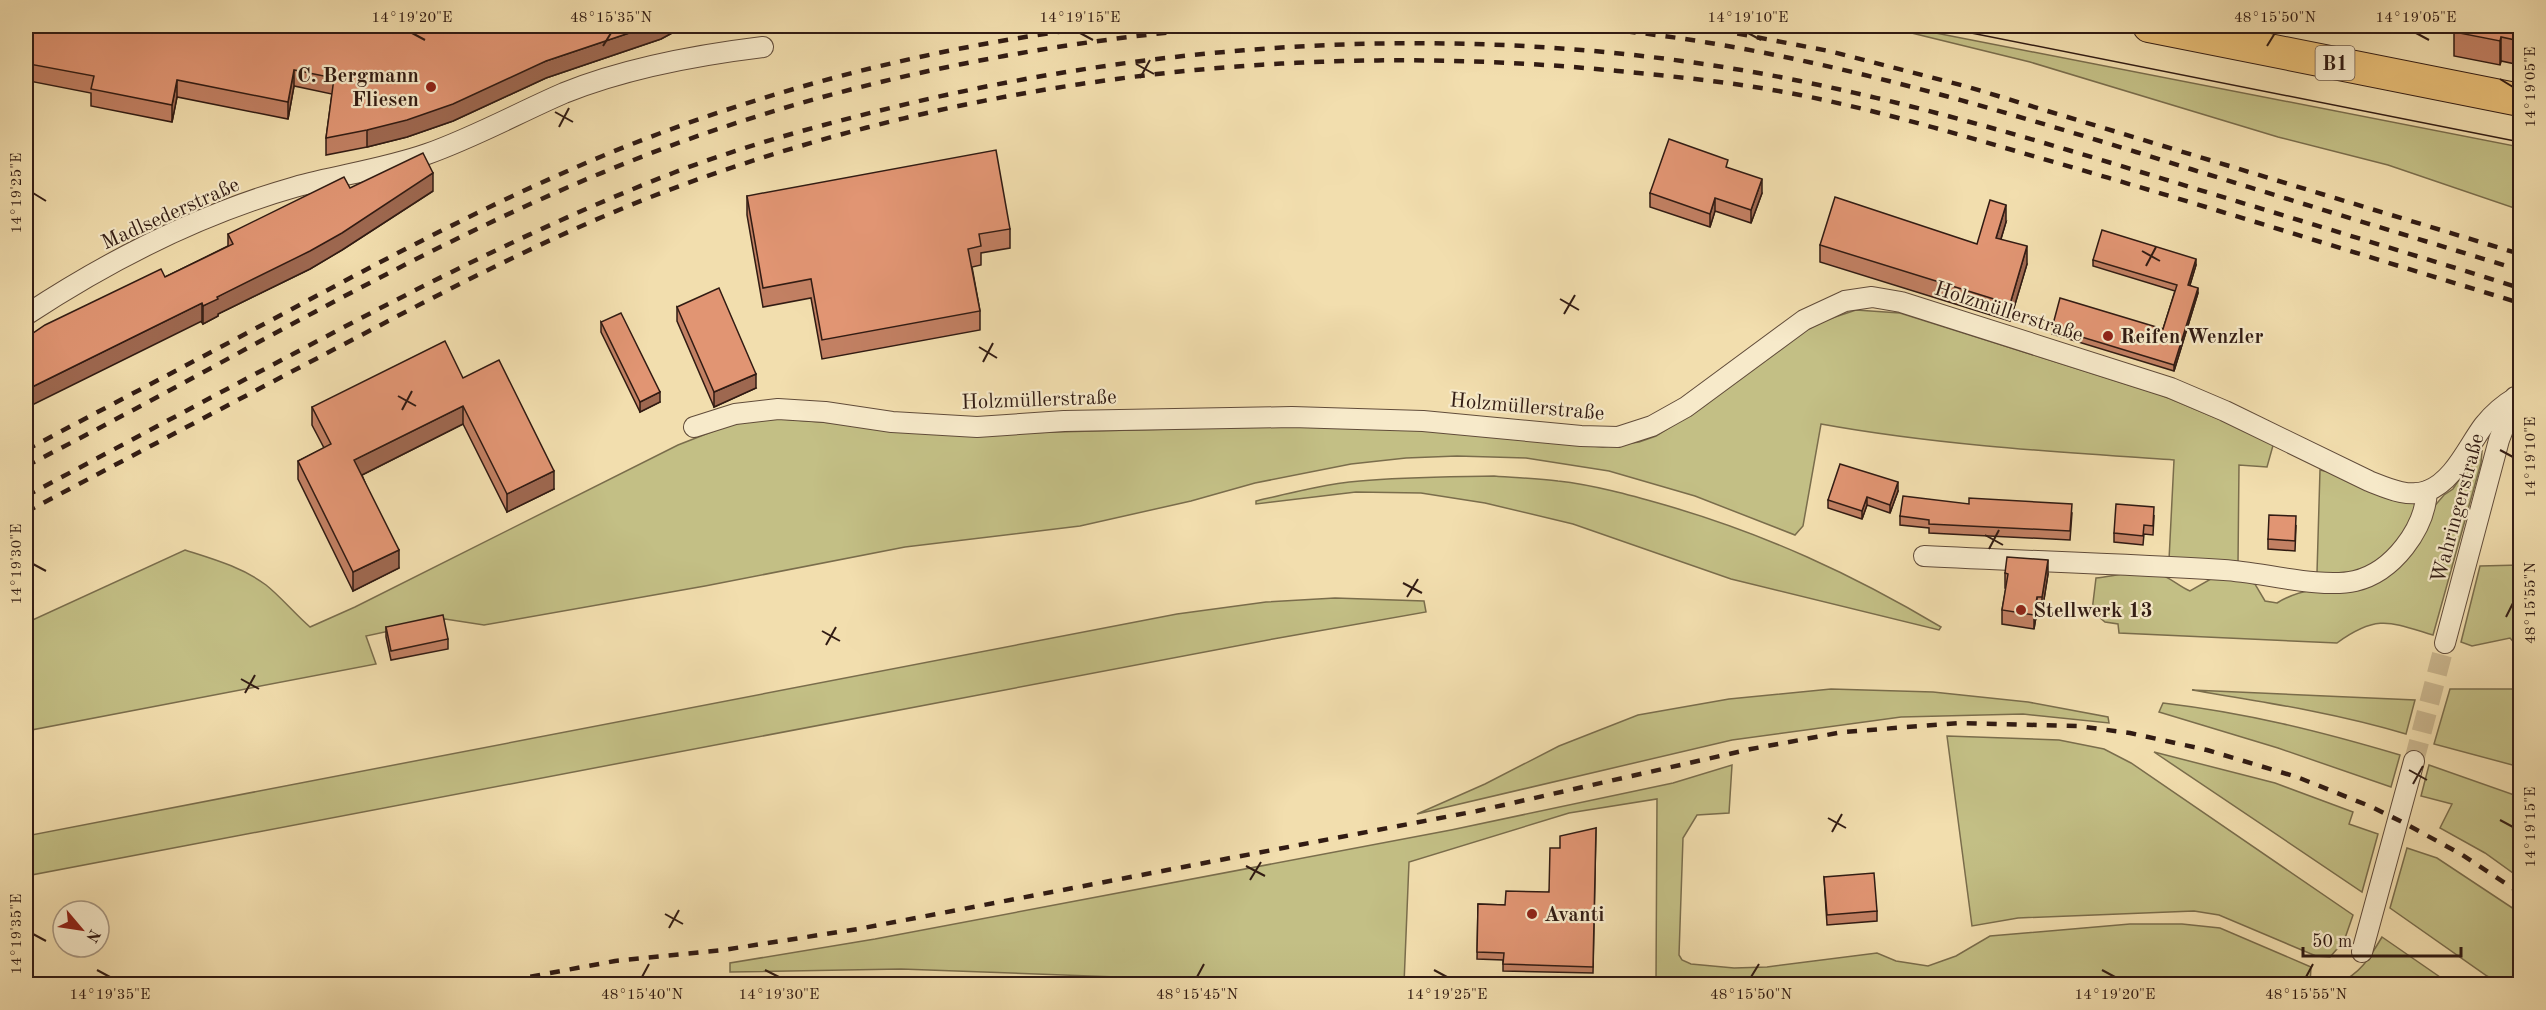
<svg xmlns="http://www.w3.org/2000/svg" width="2546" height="1010" font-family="'Old Standard TT',serif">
<rect width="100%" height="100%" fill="#f2deae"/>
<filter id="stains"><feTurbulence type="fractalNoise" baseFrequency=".00333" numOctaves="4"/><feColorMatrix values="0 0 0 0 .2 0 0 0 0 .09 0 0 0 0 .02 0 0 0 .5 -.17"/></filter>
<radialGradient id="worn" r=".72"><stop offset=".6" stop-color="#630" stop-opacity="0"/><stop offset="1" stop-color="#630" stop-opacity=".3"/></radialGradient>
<!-- green -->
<g fill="#c3bf85" stroke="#7a6d4c" stroke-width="1.5">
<path d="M1883,26H1900L2520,147V210L2388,165L2278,137L2030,62Z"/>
<path d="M1856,310L1900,313L2161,395L2274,442L2267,467L2239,465L2238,564L2169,560L2174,460C2056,452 1937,445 1821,424L1803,526L1795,535L1695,496L1609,471L1526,458L1457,456L1406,458L1351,464L1255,483L1191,501L1080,526L905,547L705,586L484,625L445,619L366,636L376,664L26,731V623L185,550C213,559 242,567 266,585C280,596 295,614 310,627L355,607L678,445L729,425L770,418L975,434L1294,426L1423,430L1603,447L1639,442L1656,436L1704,406L1791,338L1826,320Z"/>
<path d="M2482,451L2481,463L2433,635C2390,622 2377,614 2337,643L2119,633L2118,624L2105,622L2092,611L2096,578C2114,576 2137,570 2155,573C2168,575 2178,586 2190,591L2216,576H2231L2255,584L2265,601L2277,603C2304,586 2335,588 2366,586L2444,495L2453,489L2477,452Z"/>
<path d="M2320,470C2354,475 2372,502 2413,503L2418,507L2417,515L2385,559L2346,576L2317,573Z"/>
<path d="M1494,476C1515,478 1537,478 1558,481C1594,485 1630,495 1665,505C1765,534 1852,574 1941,627L1939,630L1731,579L1573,524L1485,503L1421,493L1356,492L1256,504V501C1290,493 1325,484 1360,481C1405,477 1450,477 1494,476Z"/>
<path d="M2520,565V649L2510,638L2472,646L2461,642L2480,566Z"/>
<path d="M1335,598L1424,601L1426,612L1273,639L26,876V836L1177,614L1266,602Z"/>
<path d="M1831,689L1933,692L2028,702L2108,717L2109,723L2023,714L1901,717L1732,740L1417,814L1485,784L1559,746L1638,715L1729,699Z"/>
<path d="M2450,689H2520V767L2434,744Z"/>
<path d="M2192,690L2415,700L2406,734C2336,713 2264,702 2192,690Z"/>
<path d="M2163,703C2247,713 2319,731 2400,755L2391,787L2278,748L2159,712Z"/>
<path d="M1947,736L2059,740L2104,749L2131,763L2353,915L2344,941L2330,957L2316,956L2219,915L2194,911L2018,918L1972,926Z"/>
<path d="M2154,752L2275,783L2353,812L2349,824L2378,834L2362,892Z"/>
<path d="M1732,765L1729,813L1697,815L1683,838L1679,955L1682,960L1691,964L1734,968L1767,967L1877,953L1896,961L1928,966L1956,956L1990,936L2130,924H2182L2220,928L2311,967L2310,984L1656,983L1657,799L1569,813L1409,862L1404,984H1309L901,969L730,972V963L875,939L1451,830L1673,783Z"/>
<path d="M2429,765L2520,797V878L2485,853L2440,828L2452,804L2421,796Z"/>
<path d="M2407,848L2437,858L2520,913V984H2501L2487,976L2390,908Z"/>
<path d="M2382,937L2450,984H2337C2360,974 2369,959 2382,937Z"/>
</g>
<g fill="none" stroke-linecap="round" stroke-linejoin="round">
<!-- street-tunnel -->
<path stroke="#cbb78f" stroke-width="20" stroke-dasharray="20 10" stroke-linecap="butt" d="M2414,761L2445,643"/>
<!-- street casing -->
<g stroke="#614c3a" stroke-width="22">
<g id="street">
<path d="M26,315C108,261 200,214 295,187C339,175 384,169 427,154C475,137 518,113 564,93C626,68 697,55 763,47"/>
<path d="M694,427L735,414L778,409L825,412L892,422L977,427L1064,421L1292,417L1423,421L1581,436L1618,437L1652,426L1686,407L1804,320L1845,301L1872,297L1901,302L2171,388L2225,411L2369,481C2387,488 2408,498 2427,491C2454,481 2468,446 2484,425C2493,414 2503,405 2515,398H2520"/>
<path d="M1924,556C2024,561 2124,564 2224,570C2261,572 2321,589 2355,581C2393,572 2425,529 2427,491"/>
<path d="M2445,643L2499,440L2515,397"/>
<path d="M2362,952L2414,761"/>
</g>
</g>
<!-- primary casing -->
<g stroke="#311b13" stroke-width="34">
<path id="primary" d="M2149,26L2520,100"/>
</g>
<!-- street -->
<use href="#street" stroke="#f7eaca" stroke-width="20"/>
<!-- primary -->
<use href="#primary" stroke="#e9bf77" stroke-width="32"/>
<!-- tram -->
<path stroke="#311b13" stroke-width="1.5" d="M1936,26L2520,142"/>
<!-- rail -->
<g stroke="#311b13" stroke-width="4.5" stroke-dasharray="10 10" stroke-linecap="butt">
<path d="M1566,26C1761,39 1950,95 2136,152C2264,192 2392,231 2520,270"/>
<path d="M1698,26L1829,51L1965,86L2520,254"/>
<path d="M26,450C105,408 185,366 264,324C363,271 461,218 563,173C731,98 922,47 1105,26"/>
<path d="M26,466C225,365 418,246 626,163C820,85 1028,43 1236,26"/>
<path d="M26,496C115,449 204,401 293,354C417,288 542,224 673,173C738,148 806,129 874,112C1174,36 1496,19 1800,81C1933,108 2063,148 2193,188C2302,221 2411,254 2520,288"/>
<path d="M26,512C134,455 243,397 352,340C460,283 570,226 685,184C982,76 1304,40 1618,71C1679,77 1740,83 1800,95C1886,112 1970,138 2054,162C2210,207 2365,256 2520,303"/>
<path d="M491,984L615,961L723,950L858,929L1477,811L1751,749L1843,732L1960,723L2077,726L2130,733L2207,750L2297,777L2372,807L2402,822L2461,854L2520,893"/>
</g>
</g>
<!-- wall -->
<g fill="#c28063" stroke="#311b13" stroke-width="1.5">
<path d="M26,26H685L661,39L546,78L453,121L407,137L367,147L326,155V138L332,94L294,86L288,119L177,97L172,122L91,106V93L29,81V67L26,66Z"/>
<path d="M2520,26V65L2501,61L2500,65L2454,56V32Z"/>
<path d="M1728,168L1762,193L1751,223L1715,211L1710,227L1650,207V193Z"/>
<path d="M433,191L342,250L310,269L218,314V316L203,324L165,277L228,246V234Z"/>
<path d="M747,196L1010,229V248L981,253V265L972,267L980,311V330L822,359L811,298L763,307L747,215Z"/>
<path d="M2006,222L2001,239L2027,264L2010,321L1820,262V245L1977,244Z"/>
<path d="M2093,260L2196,265L2190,285L2198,293L2174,371L2052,334V328L2163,329L2175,291L2093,266Z"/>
<path d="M677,307L756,388L714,407L677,321Z"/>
<path d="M601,322L660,402L640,412L601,332Z"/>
<path d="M463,378L554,489L507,512L463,424L362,475L399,568L353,591L298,479V461L324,448L312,425V407Z"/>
<path d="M2520,433V476L2514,474V465Z"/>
<path d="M1898,491L1890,513L1867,505L1862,519L1828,508V500Z"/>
<path d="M1969,504L2072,513L2070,540L1929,533V528L1900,525V516Z"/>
<path d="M2154,516L2153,535L2144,534L2143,545L2114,542V533Z"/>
<path d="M2296,526L2295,551L2268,549V539Z"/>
<path d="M2005,573L2048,574L2042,612L2037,611L2034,629L2002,624V610L2006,588H2005Z"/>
<path d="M386,627L448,639V649L391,660L386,637Z"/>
<path d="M1596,828L1593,973L1503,971V960L1477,959L1478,904L1505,905L1549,892L1560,848Z"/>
<path d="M1824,877L1877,911V921L1827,925Z"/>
</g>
<!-- shaded-wall -->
<g fill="#9e6850" stroke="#311b13" stroke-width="1.5">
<path d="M650,26H685L661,39L546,78L453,121L407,137L367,147V130L546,61Z"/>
<path d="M2501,37V61L2500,65V41Z"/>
<path d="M294,70V86L288,119V102Z"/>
<path d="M177,80V97L172,122V105Z"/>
<path d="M433,173V191L342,250L310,269L218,314V316L203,324V306L217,297Z"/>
<path d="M1762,179V193L1751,223V210Z"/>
<path d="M1715,198V211L1710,227V214Z"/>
<path d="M2006,205V222L1996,255V238Z"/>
<path d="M2027,246V264L2010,321V304Z"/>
<path d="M2196,259V265L2188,291V285Z"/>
<path d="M2198,288V293L2174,371V365Z"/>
<path d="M202,303V321L26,408V390Z"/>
<path d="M756,374V388L714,407V392Z"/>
<path d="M660,392V402L640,412V402Z"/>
<path d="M463,406V424L354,479V460Z"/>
<path d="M554,471V489L507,512V494Z"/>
<path d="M1898,482V491L1890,513V505Z"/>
<path d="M1867,497V505L1862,519V511Z"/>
<path d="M399,550V568L353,591V572Z"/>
<path d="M2048,560V574L2042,612V597Z"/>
<path d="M2037,597V611L2034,629V615Z"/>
</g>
<!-- building -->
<g fill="#e19573" stroke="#311b13" stroke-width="1.5">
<path d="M26,26H650L546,61L453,104L407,120L367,130L326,138L334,78L294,70L288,102L177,80L172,105L91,89L94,76L29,64L31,50L26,49Z"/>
<path d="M2455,26H2520V41L2501,37L2500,41L2454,32Z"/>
<path d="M1669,139L1728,160L1726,167L1762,179L1751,210L1715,198L1710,214L1650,193Z"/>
<path d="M996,150L1010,229L979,234L981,246L968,249L980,311L822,340L811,279L763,288L747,196Z"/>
<path d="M423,153L433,173L342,233L310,251L217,297L218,299L203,306L202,303L26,390V338L45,325L161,269L165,277L233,244L228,234L344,177L350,188Z"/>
<path d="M1835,197L1977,244L1990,200L2006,205L1996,238L2027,246L2010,304L1820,245Z"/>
<path d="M2102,230L2196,259L2188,285L2198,288L2174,365L2052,328L2060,298L2163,329L2177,285L2093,260Z"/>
<path d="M719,288L756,374L714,392L677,307Z"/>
<path d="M621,313L660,392L640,402L601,322Z"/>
<path d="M445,341L463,378L499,360L554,471L507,494L463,406L354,460L399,550L353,572L298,461L331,444L312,407Z"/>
<path d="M2520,433V466L2514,465Z"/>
<path d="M1840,464L1898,482L1890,505L1867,497L1862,511L1828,500Z"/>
<path d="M1903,496L1969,504V498L2072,504L2070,531L1929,524V520L1900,516Z"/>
<path d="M2116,504L2154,507L2153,526L2144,525L2143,536L2114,533Z"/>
<path d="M2269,515L2296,516L2295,541L2268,539Z"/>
<path d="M2007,557L2048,560L2042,597H2037L2034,615L2002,610L2008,574L2005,573Z"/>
<path d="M443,615L448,639L391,651L386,627Z"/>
<path d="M1596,828L1593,967L1503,964L1504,953L1477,952L1478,904L1505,905L1506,891L1549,892L1550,848H1560V836Z"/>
<path d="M1874,873L1877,911L1827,915L1824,877Z"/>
</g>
<!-- ticks -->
<path fill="none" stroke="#311b13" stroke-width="2" d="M412,33L425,40M1080,33L1093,40M1748,33L1761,40M2416,33L2429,40M603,46L611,33M2267,46L2275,33M1136,64L1154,74M1140,78L1150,60M2500,79L2513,87M555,112L573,122M559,127L569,108M33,193L46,201M2142,251L2160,261M2146,266L2156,247M1560,299L1579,310M1564,314L1575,295M979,347L997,358M983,362L993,343M398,396L416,406M402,410L412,391M2500,450L2513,457M1985,535L2003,545M1989,549L1999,530M33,564L46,571M1403,583L1422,593M1407,597L1418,579M2506,617L2513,603M822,631L840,641M826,645L836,627M241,679L259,689M245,693L255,675M2409,770L2427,780M2413,784L2423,766M1828,818L1846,828M2500,820L2513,827M1832,832L1842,814M1246,866L1265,876M1250,880L1261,862M665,914L683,924M669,928L679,910M33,934L46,941M97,970L110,977M765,970L779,977M1434,970L1447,977M2102,970L2115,977M642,977L649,964M1197,977L1204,964M1751,977L1759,964M2306,977L2313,964"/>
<!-- markers -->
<g fill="#8f2418" stroke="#f7eaca" stroke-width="2">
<circle cx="431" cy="87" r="6"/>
<circle cx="2108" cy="336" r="6"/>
<circle cx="2021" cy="610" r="6"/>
<circle cx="1532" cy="914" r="6"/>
</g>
<g text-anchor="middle" stroke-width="4.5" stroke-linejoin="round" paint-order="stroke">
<!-- shield labels -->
<rect fill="#f7eaca" stroke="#6c594a" stroke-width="1.5" x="2315.5" y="46" width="39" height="34" rx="4.5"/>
<g font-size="20" font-weight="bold" fill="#311b13">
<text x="2335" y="70">B1</text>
</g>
<!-- poi labels -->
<g font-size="21" font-weight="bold" fill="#311b13" stroke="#f7eaca" text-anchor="start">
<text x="419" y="82" text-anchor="end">C. Bergmann<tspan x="419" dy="24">Fliesen</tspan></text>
<text x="2120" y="343">Reifen Wenzler</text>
<text x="2033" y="617">Stellwerk 13</text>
<text x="1544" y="921">Avanti</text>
</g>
<!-- street labels -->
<g font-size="21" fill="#311b13" stroke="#f7eaca">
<text transform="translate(170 213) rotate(-24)" y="7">Madlsederstraße</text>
<text transform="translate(2009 311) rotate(18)" y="7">Holzmüllerstraße</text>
<text transform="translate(1039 399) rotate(-2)" y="7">Holzmüllerstraße</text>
<text transform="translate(1527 406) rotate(5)" y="7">Holzmüllerstraße</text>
<text transform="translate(2457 508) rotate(-75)" y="7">Wahringerstraße</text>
</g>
</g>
<!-- margin -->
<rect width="2546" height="1010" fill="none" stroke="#f2deae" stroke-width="66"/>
<!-- north arrow -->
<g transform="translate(81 929) rotate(119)"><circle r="28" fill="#f7eaca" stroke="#a89781" stroke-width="1.5"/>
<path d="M0-4.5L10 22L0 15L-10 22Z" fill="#8f2418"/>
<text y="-9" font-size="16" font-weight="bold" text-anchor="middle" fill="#311b13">N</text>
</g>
<!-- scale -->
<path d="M2303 947v9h158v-9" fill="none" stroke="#311b13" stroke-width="3"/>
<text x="2312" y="947" font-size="18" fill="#311b13" stroke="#f7eaca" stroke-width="4.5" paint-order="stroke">50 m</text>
<rect x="33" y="33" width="2480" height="944" fill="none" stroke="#311b13" stroke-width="2"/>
<g font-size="15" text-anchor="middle" fill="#311b13">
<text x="412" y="22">14°19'20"E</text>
<text x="611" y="22">48°15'35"N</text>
<text x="1080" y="22">14°19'15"E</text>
<text x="1748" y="22">14°19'10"E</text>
<text x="2275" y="22">48°15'50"N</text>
<text x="2416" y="22">14°19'05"E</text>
<text transform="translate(2530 87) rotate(-90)" y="5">14°19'05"E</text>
<text transform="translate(16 193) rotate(-90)" y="5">14°19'25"E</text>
<text transform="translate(2530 457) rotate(-90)" y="5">14°19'10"E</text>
<text transform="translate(16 564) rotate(-90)" y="5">14°19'30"E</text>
<text transform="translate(2530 603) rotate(-90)" y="5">48°15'55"N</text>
<text transform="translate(2530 827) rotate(-90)" y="5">14°19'15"E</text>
<text transform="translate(16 934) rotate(-90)" y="5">14°19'35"E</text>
<text x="110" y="999">14°19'35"E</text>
<text x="642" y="999">48°15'40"N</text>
<text x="779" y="999">14°19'30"E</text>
<text x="1197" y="999">48°15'45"N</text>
<text x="1447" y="999">14°19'25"E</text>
<text x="1751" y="999">48°15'50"N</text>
<text x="2115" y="999">14°19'20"E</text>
<text x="2306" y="999">48°15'55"N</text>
</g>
<rect width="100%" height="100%" filter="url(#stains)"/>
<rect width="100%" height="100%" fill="url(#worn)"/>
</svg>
